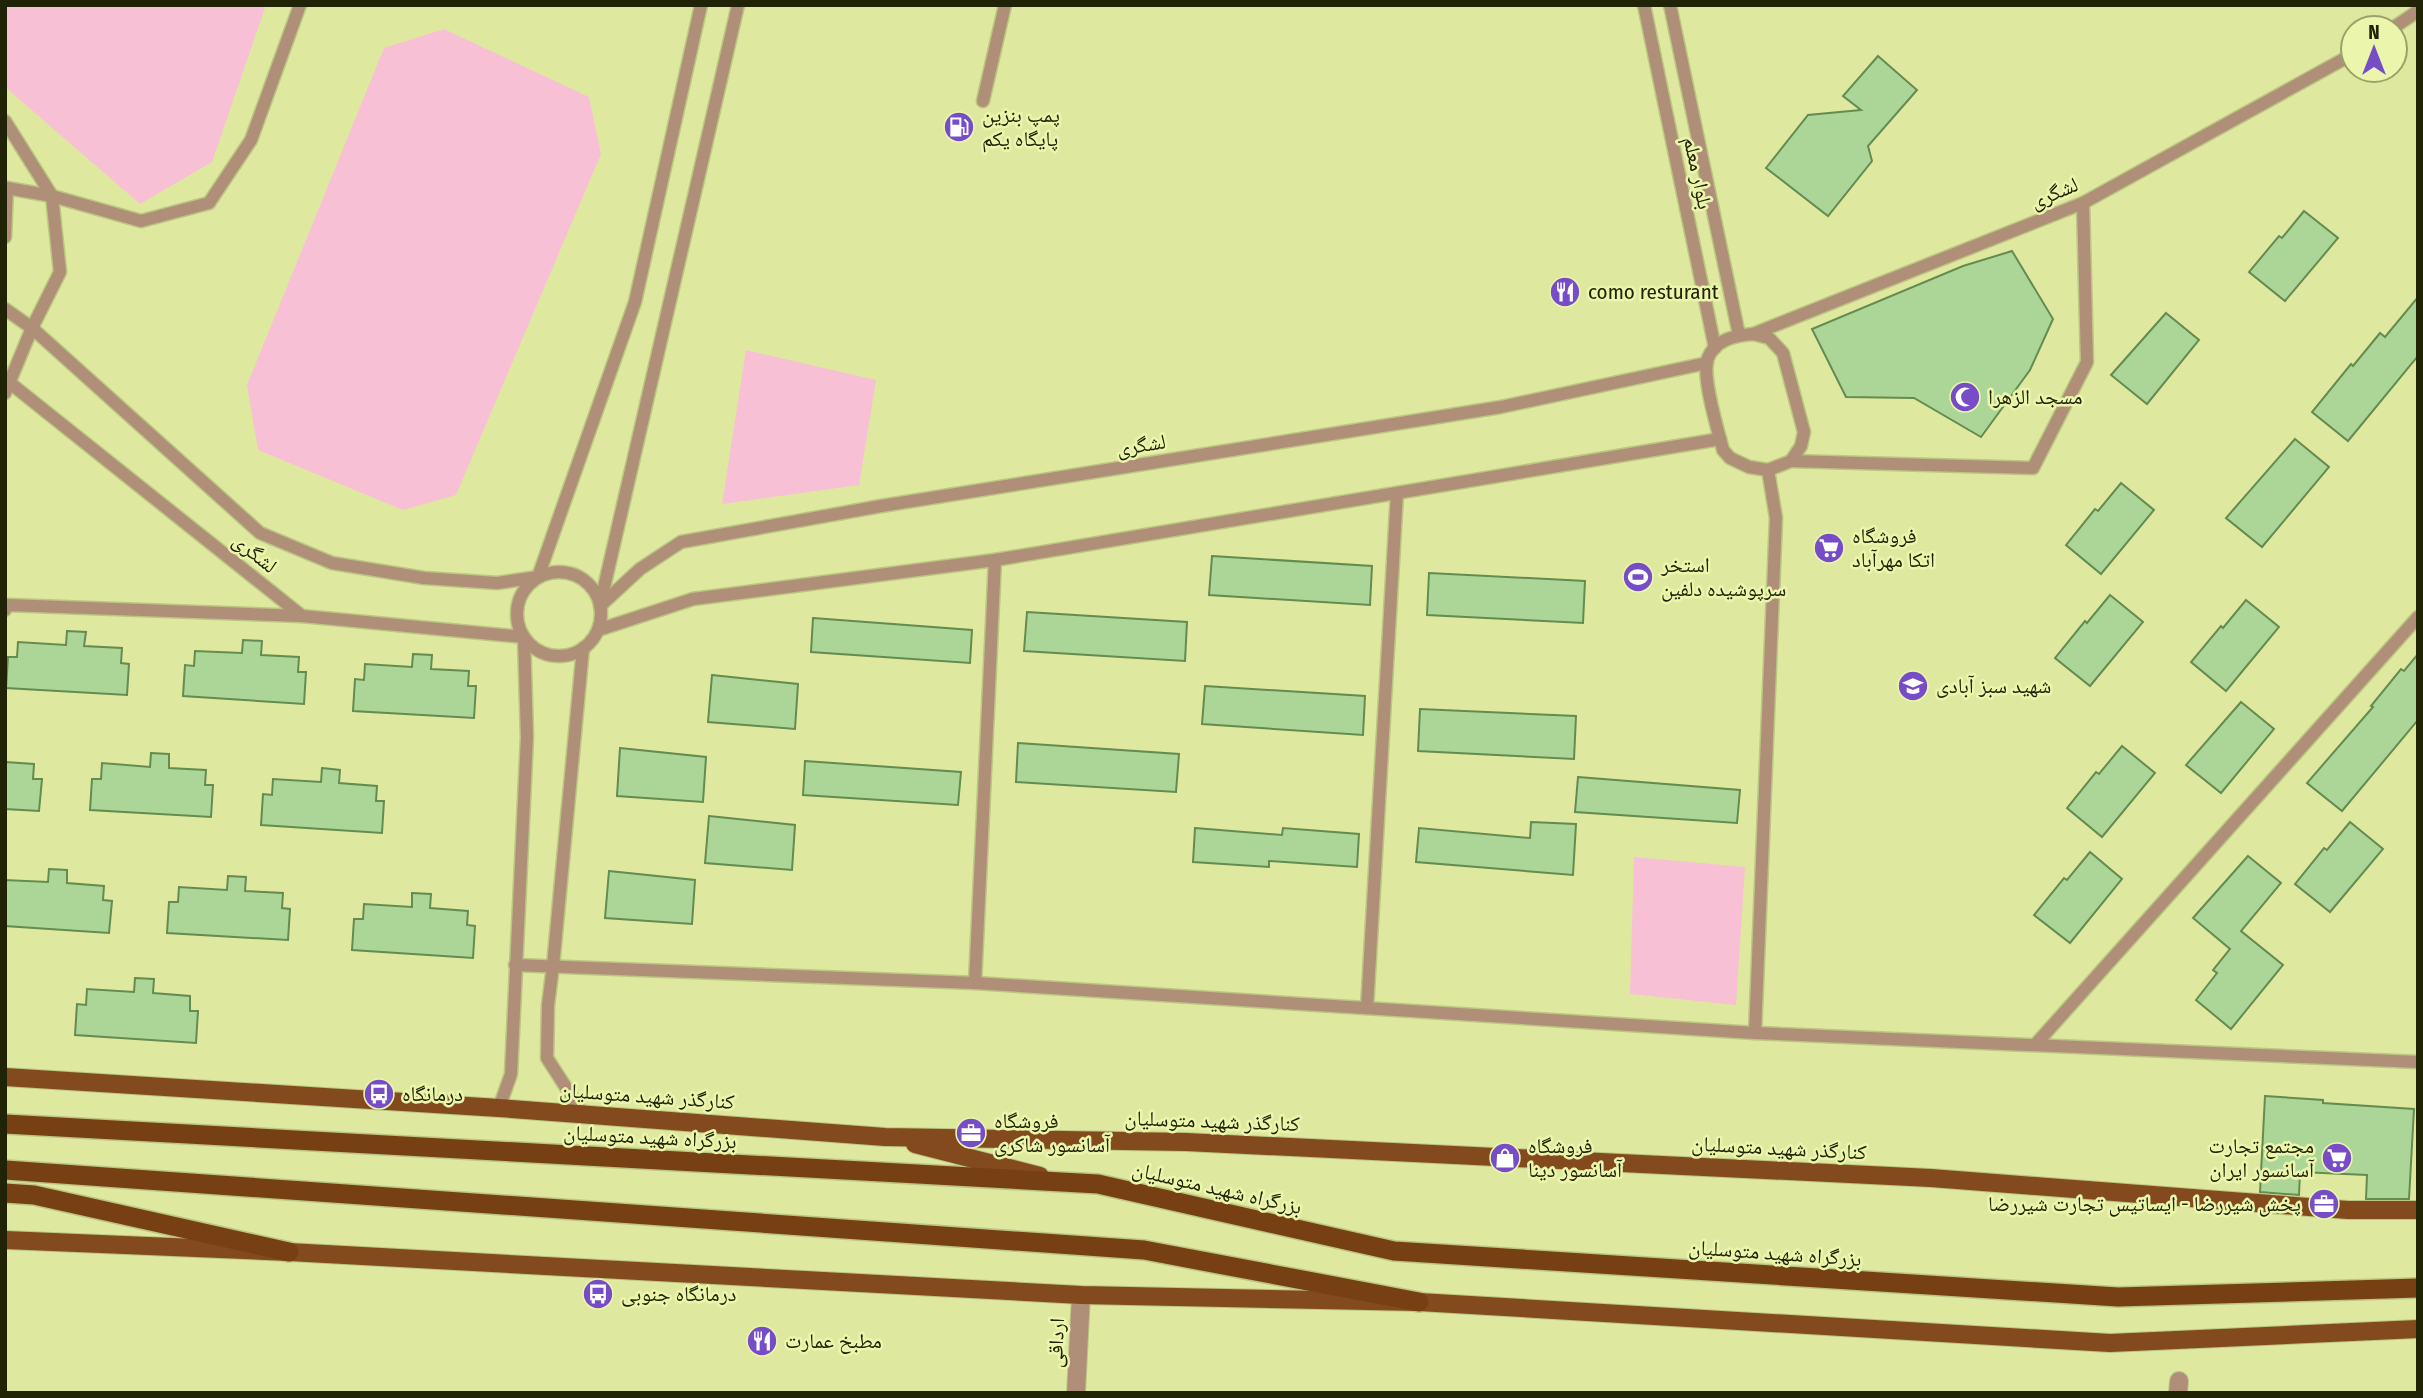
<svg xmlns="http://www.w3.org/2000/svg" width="2423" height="1398" font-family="'Fira Sans Condensed','Noto Naskh Arabic',sans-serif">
<rect width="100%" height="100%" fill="#dee99f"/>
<!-- green -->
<g fill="#f8c0d5">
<path d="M5,5H266L212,162L140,204L5,87Z"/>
<path d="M444,29L589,97L601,154L456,495L403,510L258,450L247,385L384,48Z"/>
<path d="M746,350L876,380L859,485L722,504Z"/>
<path d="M1634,857L1745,867L1736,1005L1630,994Z"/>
</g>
<!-- building -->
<g fill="#acd697" stroke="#658b50" stroke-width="2">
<path d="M1878,56L1917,90L1868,146L1872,161L1828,216L1766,168L1808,115L1861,110L1843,96Z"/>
<path d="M2304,211L2338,238L2285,301L2249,272L2279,236L2282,238Z"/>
<path d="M2012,251L2053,319L2030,370L1981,437L1914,398L1846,397L1812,329L1963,266Z"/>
<path d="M2418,297V356L2348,441L2312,412L2351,364L2353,366L2380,333L2385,337Z"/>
<path d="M2166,313L2199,340L2147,404L2111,375Z"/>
<path d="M2295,439L2329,467L2262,547L2226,518Z"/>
<path d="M2121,483L2154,510L2101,574L2066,545L2095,509L2098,511Z"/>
<path d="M1212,556L1372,566L1370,605L1209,595Z"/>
<path d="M1429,573L1585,581L1583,623L1427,615Z"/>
<path d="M2110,595L2143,622L2090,686L2055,658L2085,621L2087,623Z"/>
<path d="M2246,600L2279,627L2226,691L2191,662L2221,626L2223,628Z"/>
<path d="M1027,612L1187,622L1185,661L1024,651Z"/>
<path d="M813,618L972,630L970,663L811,652Z"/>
<path d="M67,631L86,632L84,646L122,648L121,663L129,664L127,695L6,688L8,657H17L18,642L66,645Z"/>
<path d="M243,640L262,641L261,655L299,657L298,672H306L304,704L183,696L185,665L194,666L195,651L242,653Z"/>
<path d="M413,654L432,655L431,669L469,671L468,686H476L474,718L353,711L355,679L364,680L365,664L412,667Z"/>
<path d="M2418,654V720L2342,811L2307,783L2373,707L2371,706L2401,669L2404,671Z"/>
<path d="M712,675L798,684L795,729L708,722Z"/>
<path d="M1205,686L1365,696L1363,735L1202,724Z"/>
<path d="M2241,702L2274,729L2221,793L2186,765Z"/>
<path d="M1420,709L1576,716L1574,759L1418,751Z"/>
<path d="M1018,743L1179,754L1176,792L1016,782Z"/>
<path d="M2122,746L2155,773L2102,837L2067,808L2096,772L2099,774Z"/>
<path d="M620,748L706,757L703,802L617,796Z"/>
<path d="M151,753L169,754V768L206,770L205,785H213L211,817L90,810L92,779H101L102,763L150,767Z"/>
<path d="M805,761L961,772L958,805L803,795Z"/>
<path d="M5,762L34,764L33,779H42L39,811L5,809Z"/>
<path d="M322,768L340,770L339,783L377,786L376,801H384L382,833L261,825L263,794L272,795L273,779L321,782Z"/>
<path d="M1578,777L1740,790L1737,823L1575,812Z"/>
<path d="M709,816L795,825L792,870L705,863Z"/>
<path d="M1531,822L1576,824L1573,875L1416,862L1419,828L1530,838Z"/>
<path d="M2350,822L2383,849L2330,912L2295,884L2324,848L2327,850Z"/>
<path d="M1195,828L1282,835L1283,828L1359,834L1357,867L1269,861V867L1193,862Z"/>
<path d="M2090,852L2122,879L2070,943L2034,915L2064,878L2067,880Z"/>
<path d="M2248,856L2281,883L2241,931L2283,965L2231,1029L2196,1000L2217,973L2213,970L2230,949L2193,918Z"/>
<path d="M49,869L67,870V883L104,886L103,900L112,901L109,933L5,926V880L48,882Z"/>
<path d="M609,871L695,880L692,924L605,918Z"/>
<path d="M228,876L246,877L245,891L283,893L282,908L290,909L288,940L167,933L169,902H178L179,887L227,890Z"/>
<path d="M412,893L431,894L430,908L468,911L467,925L475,926L473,958L352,950L354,919H363L364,904L412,907Z"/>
<path d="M135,978L154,979L153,993L190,996V1011H198L196,1043L75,1035L77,1004L86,1005L87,989L134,992Z"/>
<path d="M2265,1096L2323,1100V1103L2414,1109L2409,1199H2366L2367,1175L2300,1172L2299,1195L2260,1192Z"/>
</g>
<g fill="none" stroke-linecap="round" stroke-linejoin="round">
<!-- service casing -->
<g stroke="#bcc583" stroke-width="15">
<g id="service">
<path d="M1644,5L1715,348"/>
<path d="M1670,5L1739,335"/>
<path d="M2393,28L2418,11"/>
<path d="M983,101L1005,5"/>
<path d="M5,121L52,196L60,272L32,328L5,393"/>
<path d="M5,188H7L5,237"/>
<path d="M7,188L52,196L141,221L209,203L251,140L300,5"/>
<path d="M5,309L32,328L260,533L332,563L424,578L497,583L538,577L635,302L701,5"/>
<path d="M1753,334L2083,203L2353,54"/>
<path d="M1753,334L1769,338L1783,353L1804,432L1801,446L1791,461L1768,470L1749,467L1730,458L1723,450C1718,430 1701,376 1708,358C1715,340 1736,335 1753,334Z"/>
<path d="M5,379L302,616L524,637L527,737L511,1074L499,1108"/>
<path d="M1791,461L2033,468L2087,362L2083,203"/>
<circle cx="559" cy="614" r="42"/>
<path d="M600,605L738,5"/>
<path d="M600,606L640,569L681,542L881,506L1501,407L1707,363"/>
<path d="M5,610L8,605L302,616"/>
<path d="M598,630L693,599L995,560L1720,439"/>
<path d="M583,648L553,966L548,1005L547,1058L583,1114"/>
<path d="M515,965L975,983L1755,1033L2418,1062"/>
<path d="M975,983L995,560"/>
<path d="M1367,1008L1397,493"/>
<path d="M1755,1033L1776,518L1768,470"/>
<path d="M2035,1045L2418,617"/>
</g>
</g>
<!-- tertiary casing -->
<g stroke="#bcc583" stroke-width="20">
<g id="tertiary">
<path d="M1076,1393L1081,1295"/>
<path d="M2178,1393L2179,1381"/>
</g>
</g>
<!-- primary casing -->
<g stroke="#bcc583" stroke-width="20">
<g id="primary">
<path d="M5,1077L499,1108L885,1137L1186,1142L1931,1178L2348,1210H2418"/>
<path d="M915,1144L1040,1176"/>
<path d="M5,1240L289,1252L1081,1295L1419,1302L2110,1343L2418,1329"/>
</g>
</g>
<!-- trunk casing -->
<g stroke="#bcc583" stroke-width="22">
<g id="trunk">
<path d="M5,1124L1098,1184L1394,1251L2118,1297L2418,1288"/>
<path d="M5,1170L1144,1250L1419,1302"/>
<path d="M5,1193L34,1195L289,1252"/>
</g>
</g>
<!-- service -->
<use href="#service" stroke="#b08f79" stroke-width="12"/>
<!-- tertiary -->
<use href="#tertiary" stroke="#b08f79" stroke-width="18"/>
<!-- primary -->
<use href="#primary" stroke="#834a1d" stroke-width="18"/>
<!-- trunk -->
<use href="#trunk" stroke="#764012" stroke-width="19"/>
</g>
<!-- icons -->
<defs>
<g id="fuel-disc" transform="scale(1.575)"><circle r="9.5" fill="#764dc6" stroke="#ebf6ac"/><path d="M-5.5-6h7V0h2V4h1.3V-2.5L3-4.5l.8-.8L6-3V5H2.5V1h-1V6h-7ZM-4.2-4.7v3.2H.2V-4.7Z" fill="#fff"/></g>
<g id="restaurant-disc" transform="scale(1.575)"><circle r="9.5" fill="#764dc6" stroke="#ebf6ac"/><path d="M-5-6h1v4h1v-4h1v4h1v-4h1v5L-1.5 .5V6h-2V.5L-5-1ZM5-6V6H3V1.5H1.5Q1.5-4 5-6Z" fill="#fff"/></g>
<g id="mosque-disc" transform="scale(1.575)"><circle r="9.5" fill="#764dc6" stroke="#ebf6ac"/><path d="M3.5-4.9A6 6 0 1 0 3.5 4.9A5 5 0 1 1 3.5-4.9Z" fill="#fff"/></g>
<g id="supermarket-disc" transform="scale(1.575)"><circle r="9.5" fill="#764dc6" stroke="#ebf6ac"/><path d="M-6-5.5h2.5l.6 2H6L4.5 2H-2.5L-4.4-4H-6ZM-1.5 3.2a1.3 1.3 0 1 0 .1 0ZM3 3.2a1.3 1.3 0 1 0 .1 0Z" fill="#fff"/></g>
<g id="stadium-disc" transform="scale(1.575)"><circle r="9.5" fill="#764dc6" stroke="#ebf6ac"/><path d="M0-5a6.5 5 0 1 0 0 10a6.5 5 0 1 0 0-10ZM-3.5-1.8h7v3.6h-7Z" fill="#fff"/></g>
<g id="school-disc" transform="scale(1.575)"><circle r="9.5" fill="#764dc6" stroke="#ebf6ac"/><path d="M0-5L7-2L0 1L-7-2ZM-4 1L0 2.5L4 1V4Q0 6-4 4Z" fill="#fff"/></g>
<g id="bus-disc" transform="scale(1.575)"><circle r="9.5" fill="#764dc6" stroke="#ebf6ac"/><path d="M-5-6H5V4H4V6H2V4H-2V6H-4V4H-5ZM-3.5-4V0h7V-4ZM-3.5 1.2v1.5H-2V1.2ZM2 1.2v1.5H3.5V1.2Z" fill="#fff"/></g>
<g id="office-disc" transform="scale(1.575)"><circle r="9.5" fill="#764dc6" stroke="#ebf6ac"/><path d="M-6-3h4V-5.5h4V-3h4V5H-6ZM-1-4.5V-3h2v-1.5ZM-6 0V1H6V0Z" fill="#fff"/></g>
<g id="shop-disc" transform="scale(1.575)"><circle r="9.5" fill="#764dc6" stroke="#ebf6ac"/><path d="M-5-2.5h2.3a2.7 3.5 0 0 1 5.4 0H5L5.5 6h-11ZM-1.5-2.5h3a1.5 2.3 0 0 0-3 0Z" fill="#fff"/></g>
</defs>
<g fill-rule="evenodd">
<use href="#fuel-disc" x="959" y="127"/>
<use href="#restaurant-disc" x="1565" y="292"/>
<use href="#mosque-disc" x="1965" y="397"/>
<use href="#supermarket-disc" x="1829" y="548"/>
<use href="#stadium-disc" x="1638" y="577"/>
<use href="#school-disc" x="1913" y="686"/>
<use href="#bus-disc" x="379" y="1094"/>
<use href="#office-disc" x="971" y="1133"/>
<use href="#shop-disc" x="1505" y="1158"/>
<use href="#supermarket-disc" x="2337" y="1158"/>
<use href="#office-disc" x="2324" y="1204"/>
<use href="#bus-disc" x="598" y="1294"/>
<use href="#restaurant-disc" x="762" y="1341"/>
</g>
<g text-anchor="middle" stroke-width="5" stroke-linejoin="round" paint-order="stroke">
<!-- poi labels -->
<g font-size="21" fill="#202305" stroke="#ebf6ac" text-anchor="start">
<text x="982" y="122">پمپ بنزين<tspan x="982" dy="24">پايگاه يكم</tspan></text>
<text x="1588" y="299">como resturant</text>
<text x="1988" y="404">مسجد الزهرا</text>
<text x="1852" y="543">فروشگاه<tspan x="1852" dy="24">اتکا مهرآباد</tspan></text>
<text x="1661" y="572">استخر<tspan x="1661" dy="24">سرپوشیده دلفین</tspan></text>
<text x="1936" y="693">شهید سبز آبادی</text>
<text x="402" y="1101">درمانگاه</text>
<text x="994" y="1128">فروشگاه<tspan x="994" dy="24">آسانسور شاکری</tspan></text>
<text x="1528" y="1153">فروشگاه<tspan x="1528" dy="24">آسانسور دینا</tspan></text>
<text x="2314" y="1153" text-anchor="end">مجتمع تجارت<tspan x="2314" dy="24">آسانسور ایران</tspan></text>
<text x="2301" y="1211" text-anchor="end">پخش شیررضا - ایساتیس تجارت شیررضا</text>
<text x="621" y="1301">درمانگاه جنوبی</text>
<text x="785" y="1348">مطبخ عمارت</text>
</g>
<!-- street labels -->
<g font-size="21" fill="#202305" stroke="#ebf6ac">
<text transform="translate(1698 173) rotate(78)" y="7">بلوار معلم</text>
<text transform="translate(2054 193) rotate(-23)" y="7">لشگری</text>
<text transform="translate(1141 445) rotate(-9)" y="7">لشگری</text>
<text transform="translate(255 553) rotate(39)" y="7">لشگری</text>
<text transform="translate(647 1096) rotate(4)" y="7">کنارگذر شهید متوسلیان</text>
<text transform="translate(1212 1121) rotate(2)" y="7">کنارگذر شهید متوسلیان</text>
<text transform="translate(650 1137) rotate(3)" y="7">بزرگراه شهید متوسلیان</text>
<text transform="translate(1779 1148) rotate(3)" y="7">کنارگذر شهید متوسلیان</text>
<text transform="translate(1217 1188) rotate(13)" y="7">بزرگراه شهید متوسلیان</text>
<text transform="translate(1775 1253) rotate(4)" y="7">بزرگراه شهید متوسلیان</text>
<text transform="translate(1056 1343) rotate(-87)" y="7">ارداقی</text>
</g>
</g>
<!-- border -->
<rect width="2423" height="1398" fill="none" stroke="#202305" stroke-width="14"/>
<!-- north arrow -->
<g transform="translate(2374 49)"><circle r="33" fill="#ebf6ac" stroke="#9aa269" stroke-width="2"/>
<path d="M0-5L12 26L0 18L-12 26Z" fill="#764dc6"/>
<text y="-10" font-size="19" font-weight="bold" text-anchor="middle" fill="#202305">N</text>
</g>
</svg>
